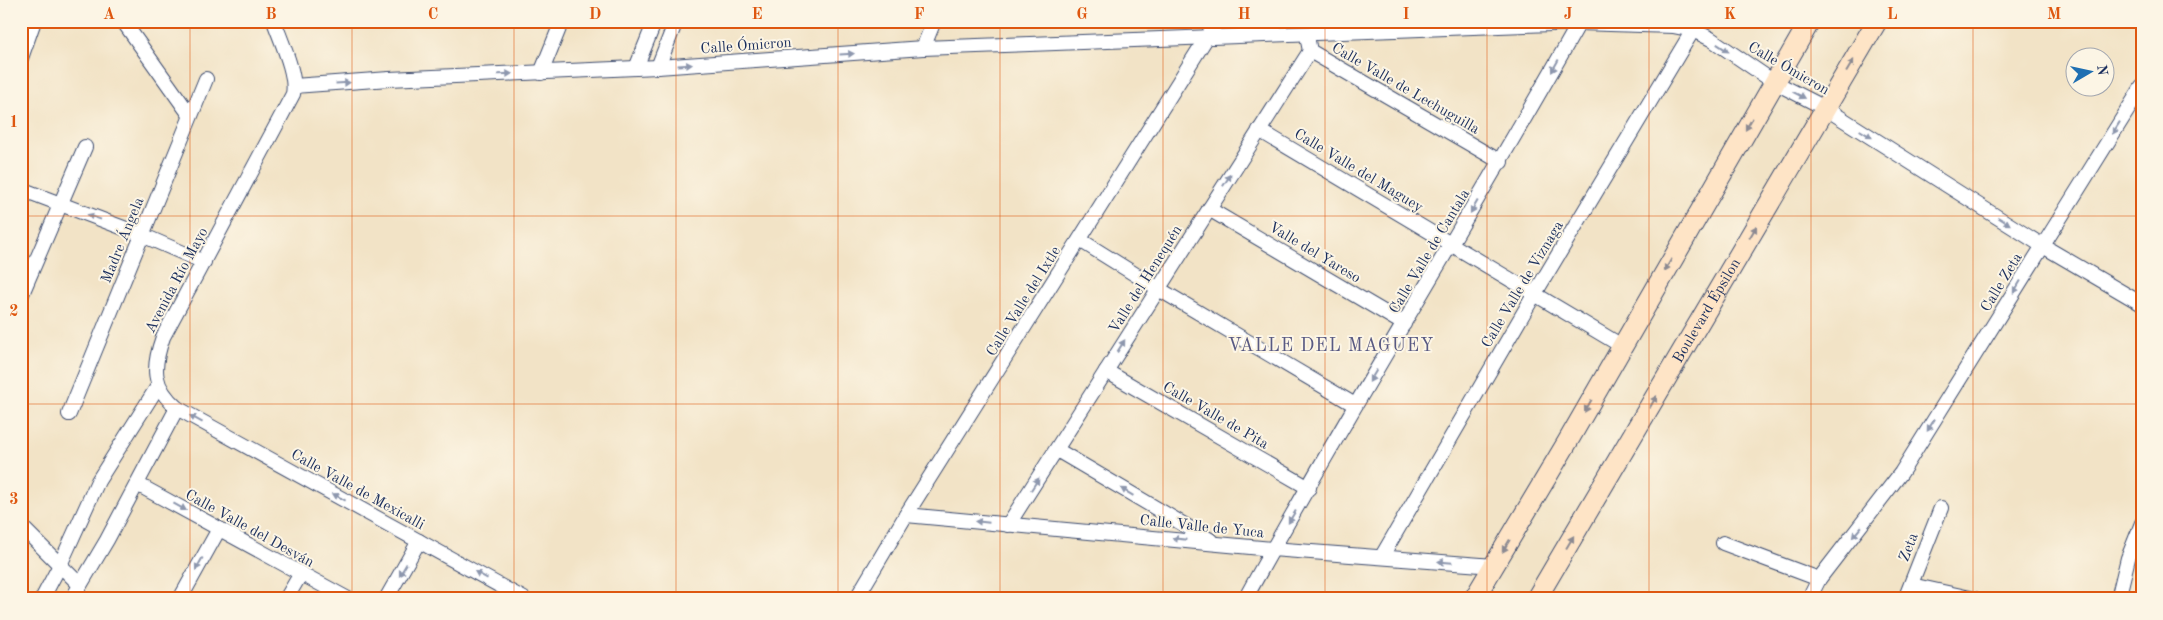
<svg xmlns="http://www.w3.org/2000/svg" width="2163" height="620" font-family="'Old Standard TT',serif">
<rect width="100%" height="100%" fill="#fcf5e5"/>
<filter id="ink" filterUnits="userSpaceOnUse"><feTurbulence type="fractalNoise" baseFrequency=".02" numOctaves="2"/><feDisplacementMap in="SourceGraphic" scale="10" xChannelSelector="R" yChannelSelector="G"/><feConvolveMatrix kernelMatrix="1 2 1 2 8 2 1 2 1" color-interpolation-filters="sRGB"/></filter>
<filter id="wash" filterUnits="userSpaceOnUse"><feTurbulence type="fractalNoise" baseFrequency=".0096" numOctaves="4" result="noise"/><feDisplacementMap in="SourceGraphic" scale="20" xChannelSelector="R" yChannelSelector="G"/><feGaussianBlur stdDeviation="1.12" result="paint"/><feColorMatrix in="noise" values="0 0 0 0 0 0 0 0 0 0 0 0 0 0 0 0 0 1.4 0 .05"/><feComposite in="paint" operator="in"/></filter>
<g filter="url(#wash)">
<rect width="100%" height="100%" fill="#f2e3c6"/>
</g>
<g filter="url(#ink)">
<g fill="none" stroke-linecap="round" stroke-linejoin="round">
<!-- street casing -->
<g stroke="#3b4a6e" stroke-width="16">
<g id="street">
<path d="M123,21L190,115"/>
<path d="M274,21C281,41 297,75 293,94L163,337C152,368 152,386 177,408L524,599"/>
<path d="M1308,41L1310,51L1501,162"/>
<path d="M923,48L934,21"/>
<path d="M21,58L34,21"/>
<path d="M658,67L676,21"/>
<path d="M636,68L655,21"/>
<path d="M541,73L562,21"/>
<path d="M294,86L389,79L658,67L923,48L1579,23L1673,26L1693,30L1711,39L1774,82L1825,108L2043,246L2142,304"/>
<path d="M1259,130L1622,346"/>
<path d="M21,189L142,235L204,262"/>
<path d="M1209,209L1404,324"/>
<path d="M1080,240L1157,288L1355,405"/>
<path d="M21,296L85,147"/>
<path d="M1106,371L1309,488"/>
<path d="M69,414L206,79"/>
<path d="M1057,450L1210,540"/>
<path d="M137,484L348,599"/>
<path d="M906,515L1272,549L1494,566"/>
<path d="M1008,525L1310,51"/>
<path d="M21,526L80,585"/>
<path d="M1723,543L1819,579"/>
<path d="M1382,556L1534,295L1693,30"/>
<path d="M1911,585L1975,599"/>
<path d="M42,599L60,565L98,481L158,386"/>
<path d="M72,599L107,540L177,408"/>
<path d="M180,599L219,529"/>
<path d="M286,599L300,575"/>
<path d="M386,599L419,541"/>
<path d="M856,599L906,515L1217,21"/>
<path d="M1245,599C1352,404 1470,217 1579,23"/>
<path d="M1809,599L1819,579L1901,473L2142,87"/>
<path d="M1905,599L1941,508"/>
<path d="M2118,599L2128,558L2142,523"/>
</g>
</g>
<!-- secondary casing -->
<g stroke="#3b4a6e" stroke-width="22">
<g id="secondary">
<path d="M1474,599L1568,441L1810,21"/>
<path id="s1" d="M1536,599L1877,21"/>
</g>
</g>
<!-- street -->
<use href="#street" stroke="#fff" stroke-width="14"/>
<!-- secondary -->
<use href="#secondary" stroke="#fee4c6" stroke-width="20"/>
</g>
<!-- one-way arrows -->
<defs><path id="oneway-solid" d="M-6-.8H1V-3.2L6.5 0L1 3.2V.8H-6Z" transform="scale(1.25)"/></defs>
<g fill="#8d97ae">
<use href="#oneway-solid" transform="translate(1723 48) rotate(34)"/>
<use href="#oneway-solid" transform="translate(847 54) rotate(-4)"/>
<use href="#oneway-solid" transform="translate(685 65) rotate(-4)"/>
<use href="#oneway-solid" transform="translate(1555 66) rotate(119)"/>
<use href="#oneway-solid" transform="translate(505 74) rotate(-2)"/>
<use href="#oneway-solid" transform="translate(343 83) rotate(-4)"/>
<use href="#oneway-solid" transform="translate(1799 95) rotate(27)"/>
<use href="#oneway-solid" transform="translate(2116 128) rotate(122)"/>
<use href="#oneway-solid" transform="translate(1866 134) rotate(32)"/>
<use href="#oneway-solid" transform="translate(1227 180) rotate(-57)"/>
<use href="#oneway-solid" transform="translate(1474 207) rotate(120)"/>
<use href="#oneway-solid" transform="translate(94 217) rotate(-160)"/>
<use href="#oneway-solid" transform="translate(2004 221) rotate(32)"/>
<use href="#oneway-solid" transform="translate(2017 287) rotate(121)"/>
<use href="#oneway-solid" transform="translate(1121 346) rotate(-58)"/>
<use href="#oneway-solid" transform="translate(1373 376) rotate(121)"/>
<use href="#oneway-solid" transform="translate(196 419) rotate(-151)"/>
<use href="#oneway-solid" transform="translate(1931 425) rotate(122)"/>
<use href="#oneway-solid" transform="translate(1035 484) rotate(-57)"/>
<use href="#oneway-solid" transform="translate(1127 492) rotate(-149)"/>
<use href="#oneway-solid" transform="translate(339 497) rotate(-152)"/>
<use href="#oneway-solid" transform="translate(180 507) rotate(29)"/>
<use href="#oneway-solid" transform="translate(1292 517) rotate(121)"/>
<use href="#oneway-solid" transform="translate(982 522) rotate(-174)"/>
<use href="#oneway-solid" transform="translate(1857 532) rotate(130)"/>
<use href="#oneway-solid" transform="translate(1179 539) rotate(-174)"/>
<use href="#oneway-solid" transform="translate(1445 562) rotate(-175)"/>
<use href="#oneway-solid" transform="translate(199 564) rotate(119)"/>
<use href="#oneway-solid" transform="translate(403 570) rotate(120)"/>
<use href="#oneway-solid" transform="translate(481 575) rotate(-151)"/>
</g>
<g fill="#8c8a92">
<use href="#oneway-solid" transform="translate(1850 66) rotate(-59)"/>
<use href="#oneway-solid" transform="translate(1749 124) rotate(120)"/>
<use href="#oneway-solid" transform="translate(1753 232) rotate(-60)"/>
<use href="#oneway-solid" transform="translate(1668 265) rotate(120)"/>
<use href="#oneway-solid" transform="translate(1653 402) rotate(-60)"/>
<use href="#oneway-solid" transform="translate(1588 406) rotate(119)"/>
<use href="#oneway-solid" transform="translate(1570 542) rotate(-59)"/>
<use href="#oneway-solid" transform="translate(1506 546) rotate(121)"/>
</g>
</g>
<!-- grid -->
<path fill="none" stroke="#de5710" stroke-width="1" stroke-opacity="0.55" d="M190,21V599M352,21V599M514,21V599M676,21V599M838,21V599M1000,21V599M1163,21V599M1325,21V599M1487,21V599M1649,21V599M1811,21V599M1973,21V599M21,216H2142M21,404H2142"/>
<g text-anchor="middle" stroke-width="4" stroke-linejoin="round" paint-order="stroke">
<!-- street labels -->
<g font-size="15" fill="#1b2f5e" stroke="#fcf5e5">
<text transform="translate(746 45) rotate(-4)" y="5">Calle Ómicron</text>
<text transform="translate(1789 68) rotate(30)" y="5">Calle Ómicron</text>
<text transform="translate(1406 88) rotate(30)" y="5">Calle Valle de Lechuguilla</text>
<text transform="translate(1359 170) rotate(31)" y="5">Calle Valle del Maguey</text>
<text transform="translate(122 240) rotate(-68)" y="5">Madre Ángela</text>
<text transform="translate(1429 251) rotate(-59)" y="5">Calle Valle de Cantala</text>
<text transform="translate(1315 252) rotate(31)" y="5">Valle del Yareso</text>
<text transform="translate(1145 279) rotate(-58)" y="5">Valle del Henequén</text>
<text transform="translate(176 280) rotate(-62)" y="5">Avenida Río Mayo</text>
<text transform="translate(2001 282) rotate(-59)" y="5">Calle Zeta</text>
<text transform="translate(1522 284) rotate(-59)" y="5">Calle Valle de Viznaga</text>
<text transform="translate(1023 301) rotate(-58)" y="5">Calle Valle del Ixtle</text>
<text dy="5" stroke="none"><textPath href="#s1" startOffset="335">Boulevard Épsilon</textPath></text>
<text transform="translate(1216 415) rotate(30)" y="5">Calle Valle de Pita</text>
<text transform="translate(358 489) rotate(29)" y="5">Calle Valle de Mexicalli</text>
<text transform="translate(1202 526) rotate(6)" y="5">Calle Valle de Yuca</text>
<text transform="translate(250 528) rotate(29)" y="5">Calle Valle del Desván</text>
<text transform="translate(1908 547) rotate(-69)" y="5">Zeta</text>
</g>
<!-- quarter labels -->
<g font-size="18" letter-spacing="1" fill="#595a83" stroke="#fcf5e5">
<text x="1331" y="351">VALLE DEL MAGUEY</text>
</g>
</g>
<!-- margin -->
<rect width="2163" height="620" fill="none" stroke="#fcf5e5" stroke-width="55"/>
<!-- north arrow -->
<g transform="translate(2090 72) rotate(81)"><circle r="24" fill="#fcf5e5" stroke="#a2a6af"/>
<path d="M0-4L9 19L0 12L-9 19Z" fill="#1f6fb2"/>
<text y="-8" font-size="14" font-weight="bold" text-anchor="middle" fill="#1b2f5e">N</text>
</g>
<rect x="28" y="28" width="2108" height="564" fill="none" stroke="#de5710" stroke-width="2"/>
<g font-size="16" text-anchor="middle" font-weight="bold" fill="#de5710">
<text x="109" y="19">A</text>
<text x="271" y="19">B</text>
<text x="433" y="19">C</text>
<text x="595" y="19">D</text>
<text x="757" y="19">E</text>
<text x="919" y="19">F</text>
<text x="1082" y="19">G</text>
<text x="1244" y="19">H</text>
<text x="1406" y="19">I</text>
<text x="1568" y="19">J</text>
<text x="1730" y="19">K</text>
<text x="1892" y="19">L</text>
<text x="2054" y="19">M</text>
<text x="14" y="127">1</text>
<text x="14" y="316">2</text>
<text x="14" y="504">3</text>
</g>
</svg>
